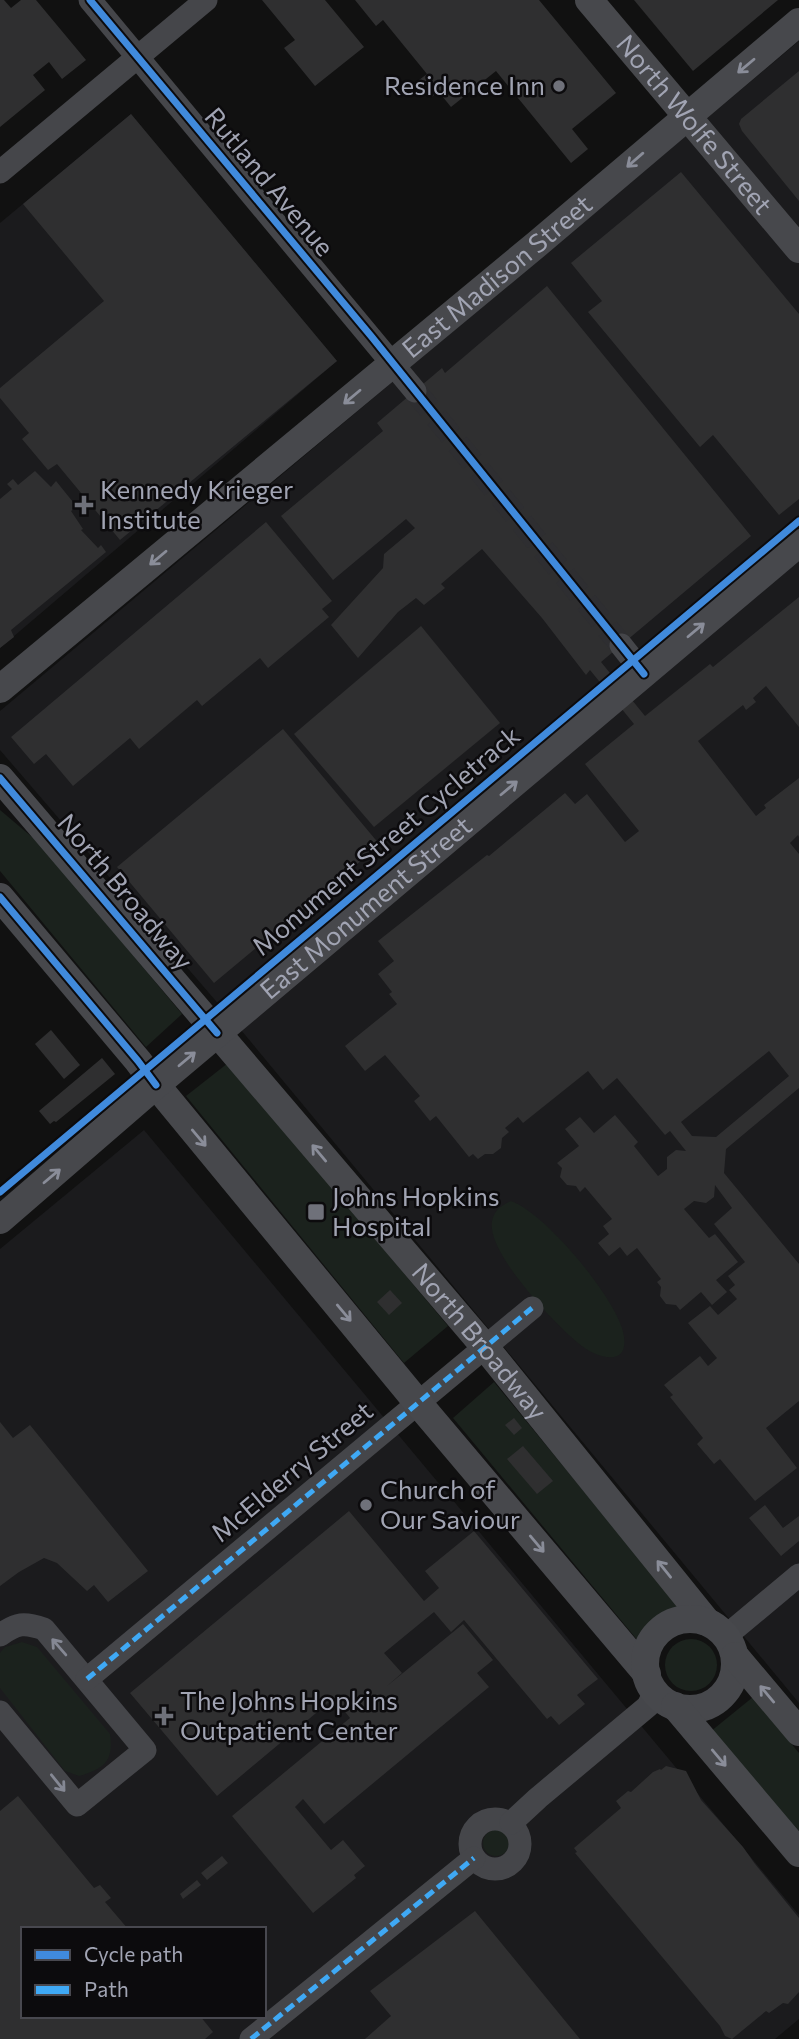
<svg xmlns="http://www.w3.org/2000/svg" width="799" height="2039" font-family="Commissioner,sans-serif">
<rect width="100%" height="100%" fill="#111"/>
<!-- built -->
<g fill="#1b1b1d" fill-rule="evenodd">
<path d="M799,41V1703L246,1036L0,750V711Z"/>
<path d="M131,114L337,361L0,648V223Z"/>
<path d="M144,1130L799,1915V2019L775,2039H0V1249ZM23,1929H264V2016H23Z"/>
</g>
<!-- green -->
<g fill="#1b221d">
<path d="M0,810L39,843L182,1014L146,1047L0,871Z"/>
<path d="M228,1063L448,1326L404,1363L186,1096Z"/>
<path d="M511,1201C545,1213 611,1293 622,1328C634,1368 599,1361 578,1343C554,1323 495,1260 492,1229C490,1214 499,1206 511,1201Z"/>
<path d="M494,1382L680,1608L657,1618L639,1642L453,1418Z"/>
<circle cx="691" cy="1665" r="26"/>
<path d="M22,1642L37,1647L110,1734C114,1761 104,1769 79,1776L65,1771L0,1688V1653L5,1647Z"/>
<path d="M753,1697L799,1753V1841L705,1736Z"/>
<circle cx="496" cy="1843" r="13"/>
</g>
<!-- building -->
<g fill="#2f2f30" fill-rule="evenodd">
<path d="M0,0H4L11,8L21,0H36L86,60L62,79L49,62L33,75L45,90L0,127Z"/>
<path d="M262,0H325L364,47L315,86L284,48L295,40Z"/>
<path d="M355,0H539L616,93L572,129L588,149L571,163L496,71L451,107L438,91L432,97L419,80L427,74L383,20L376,26Z"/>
<path d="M634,0H778L693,71Z"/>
<path d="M799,71V201L742,131L739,124L741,119Z"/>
<path d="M131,114L337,361L120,540L57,464L48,470L22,439L29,433L0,398V388L104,301L23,204Z"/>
<path d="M681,172L799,314V499L779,515L713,435L700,447L588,312L602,301L571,263Z"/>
<path d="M547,286L751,536L601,662L645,716L710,664L713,667L799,597V727L766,686L753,698L756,702L746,710L743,705L698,741L756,816L766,808L764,805L799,778V837L798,835L790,843L799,854V1088L726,1149L724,1173L799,1264V1401L766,1428L797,1468L755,1501L720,1459L714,1464L697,1444L703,1438L670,1397L673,1395L664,1385L700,1356L708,1366L717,1358L688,1323L710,1306L718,1315L737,1299L729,1290L735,1285L728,1276L745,1262L714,1224L732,1208L715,1185L714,1197L706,1203L694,1201L684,1209L709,1238L715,1234L738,1262L716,1280L727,1292L712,1305L701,1292L680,1310L676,1305L666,1304L660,1296L661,1287L657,1282L661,1279L637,1248L627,1256L620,1247L609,1256L598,1243L609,1234L603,1226L612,1219L585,1187L580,1192L576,1186L567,1185L560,1177L562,1168L557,1163L579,1146L565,1129L580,1117L594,1133L615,1115L638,1142L634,1146L658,1176L667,1169V1157L676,1150L686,1151L670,1131L665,1135L617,1078L603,1090L588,1071L523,1123L518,1117L505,1128L509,1132L502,1138L501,1148L493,1154H485L478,1159L473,1154L469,1157L436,1116L430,1121L414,1101L420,1096L385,1055L365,1071L345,1046L397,1004L389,994L392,992L378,974L394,961L378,941L487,855L489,856L565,793L575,804L587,794L625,842L639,831L585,764L634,724L590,670L586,675L542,618L482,549L441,584L445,588L424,605L416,598L398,612L358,658L331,625L383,568L384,554L415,528L406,519L333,580L281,516L383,431L377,423L442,368L445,373ZM769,1051L789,1076L716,1137L692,1136L681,1122Z"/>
<path d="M35,471L51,487L56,481L77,507L71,511L83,529L81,530L98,548L101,545L106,552L11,630L14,637L0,648V499L12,489L7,484L13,479L18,485Z"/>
<path d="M266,522L332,601L322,609L329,617L268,668L260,658L202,706L197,700L139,749L130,738L73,786L46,754L34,764L11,737Z"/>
<path d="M421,626L500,723L374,827L294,734Z"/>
<path d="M283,729L380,845L214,983L117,867Z"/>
<path d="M51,1030L80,1065L64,1079L35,1044Z"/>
<path d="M102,1058L115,1074L56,1122L54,1121L50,1124L39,1111Z"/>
<path d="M390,1290L402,1303L389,1315L377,1302Z"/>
<path d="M514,1418L522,1428L514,1435L505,1425Z"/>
<path d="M0,1422L13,1438L30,1425L148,1571L108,1602L94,1585L87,1591L57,1563L44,1558L19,1572L0,1586Z"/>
<path d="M523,1446L553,1481L537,1494L507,1459Z"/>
<path d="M765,1505L783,1528L799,1516V1541L781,1556L749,1518Z"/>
<path d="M349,1511L424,1601L439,1588L425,1571L474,1531L598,1679L577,1695L585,1704L559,1725L551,1716L547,1719L464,1620L451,1632L434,1612L384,1653L402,1673L387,1686L463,1624L493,1660L477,1673L489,1687L324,1824L303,1799L295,1807L331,1850L343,1840L365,1866L354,1875L356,1878L313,1913L232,1816L350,1718L334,1698L217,1796L130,1693Z"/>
<path d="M666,1766L686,1771L701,1800L743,1847L755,1864L799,1918V1992L788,2004L783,2003L769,2013L766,2011L732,2039L725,2036L720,2026L575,1853L577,1852L574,1848L621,1808L616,1801L628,1791L631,1792L653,1772L660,1769L661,1770Z"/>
<path d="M18,1796L94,1888L100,1885L111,1898L105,1902L128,1929H23V2016H200L213,2032L205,2039H0V1811Z"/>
<path d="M222,1856L228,1863L207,1880L201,1873Z"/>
<path d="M197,1880L201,1885L183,1899L180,1894Z"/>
<path d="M475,1911L580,2039H365L391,2016L370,1991Z"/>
</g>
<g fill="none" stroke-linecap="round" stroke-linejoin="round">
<!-- minor-tunnel -->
<path stroke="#2e2e31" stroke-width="23" stroke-dasharray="23 11" stroke-linecap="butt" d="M415,391L621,645"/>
<!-- minor -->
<g stroke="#45464a" stroke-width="23">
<path d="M90,0L415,391"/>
<path d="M0,172L206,0"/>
<path d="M621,645L644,674"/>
<path d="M0,1635C17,1623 24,1622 44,1629L145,1750L77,1805L0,1712"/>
<path d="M726,1636L799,1575"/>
<path d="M87,1679L532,1308"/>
<circle cx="495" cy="1844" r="25"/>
<path d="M511,1823L538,1798L648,1706L655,1692"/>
<path d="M251,2039L474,1858"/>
</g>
<!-- major -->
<g stroke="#47484c" stroke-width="28">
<path id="s1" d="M589,0L799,249"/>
<path id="s2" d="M0,689L537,244L799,22"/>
<path id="s3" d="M0,778L485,1347L707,1622"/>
<path d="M0,897L138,1061L156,1085L418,1403L647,1674"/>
<path id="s4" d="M0,1220L156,1085L799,543"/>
<circle cx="690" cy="1664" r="45"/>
<path d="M735,1656L799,1732"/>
<path d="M675,1706L799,1853"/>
</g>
<!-- quiet -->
<g stroke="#3fa9f5" stroke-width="5" stroke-dasharray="10 5" stroke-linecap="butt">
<path d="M87,1679L532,1308"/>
<path d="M251,2039L474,1858"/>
</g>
<!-- cycleway casing -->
<g stroke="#0c0b0d" stroke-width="11">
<g id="cycleway">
<path d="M90,0L371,336L644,674"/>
<path d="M0,778L217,1033"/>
<path d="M0,897L138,1061L156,1085"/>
<path d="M0,1192L799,521"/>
</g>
</g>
<!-- cycleway -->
<use href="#cycleway" stroke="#408adc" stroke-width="7"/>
</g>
<!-- one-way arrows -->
<defs><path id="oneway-shaft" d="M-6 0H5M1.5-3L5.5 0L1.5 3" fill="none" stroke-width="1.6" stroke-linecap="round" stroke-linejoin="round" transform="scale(1.75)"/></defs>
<g stroke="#8a8d99">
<use href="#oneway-shaft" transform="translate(746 66) rotate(140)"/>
<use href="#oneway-shaft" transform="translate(635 160) rotate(139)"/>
<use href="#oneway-shaft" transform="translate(352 397) rotate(140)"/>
<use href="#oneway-shaft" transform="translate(158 558) rotate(140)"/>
<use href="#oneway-shaft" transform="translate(696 630) rotate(-40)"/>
<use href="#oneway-shaft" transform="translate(509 788) rotate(-40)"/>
<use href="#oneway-shaft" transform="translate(187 1059) rotate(-40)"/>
<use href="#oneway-shaft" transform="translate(199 1138) rotate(50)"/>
<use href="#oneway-shaft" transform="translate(319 1153) rotate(-130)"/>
<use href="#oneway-shaft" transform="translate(52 1176) rotate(-40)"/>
<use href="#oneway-shaft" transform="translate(344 1313) rotate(50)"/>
<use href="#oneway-shaft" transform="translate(537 1544) rotate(50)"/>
<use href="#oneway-shaft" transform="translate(664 1569) rotate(-129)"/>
<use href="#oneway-shaft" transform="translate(767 1694) rotate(-130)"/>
<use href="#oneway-shaft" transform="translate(719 1758) rotate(50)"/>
</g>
<g stroke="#858894">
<use href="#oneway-shaft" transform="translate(59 1647) rotate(-131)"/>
<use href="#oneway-shaft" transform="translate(58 1783) rotate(51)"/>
</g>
<!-- markers -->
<g fill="#6f717a" stroke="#0c0b0d" stroke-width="2.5">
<circle cx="559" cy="86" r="7"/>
<path d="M80.5 494.5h7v7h7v7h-7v7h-7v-7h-7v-7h7z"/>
<rect x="307" y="1203" width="18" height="18" rx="3.5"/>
<circle cx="366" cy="1505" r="7"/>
<path d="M160.5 1705.5h7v7h7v7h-7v7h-7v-7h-7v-7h7z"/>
</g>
<g text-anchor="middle" stroke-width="5" stroke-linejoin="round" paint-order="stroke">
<!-- poi labels -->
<g font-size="26" fill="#a1a4b3" stroke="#0c0b0d" text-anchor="start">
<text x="545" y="95" text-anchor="end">Residence Inn</text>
<text x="100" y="499">Kennedy Krieger<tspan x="100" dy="30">Institute</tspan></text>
<text x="332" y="1206">Johns Hopkins<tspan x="332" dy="30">Hospital</tspan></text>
<text x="380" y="1499">Church of<tspan x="380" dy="30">Our Saviour</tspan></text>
<text x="180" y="1710">The Johns Hopkins<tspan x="180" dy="30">Outpatient Center</tspan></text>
</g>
<!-- street labels -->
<g font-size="26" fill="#a1a4b3" stroke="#0c0b0d">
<text dy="9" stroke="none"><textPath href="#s1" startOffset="163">North Wolfe Street</textPath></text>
<text transform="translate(269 182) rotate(50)" y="9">Rutland Avenue</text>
<text dy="9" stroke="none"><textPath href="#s2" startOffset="646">East Madison Street</textPath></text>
<text transform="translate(386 841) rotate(-40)" y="9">Monument Street Cycletrack</text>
<text transform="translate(125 892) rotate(50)" y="9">North Broadway</text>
<text dy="9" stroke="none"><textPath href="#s4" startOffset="481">East Monument Street</textPath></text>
<text dy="9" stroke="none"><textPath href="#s3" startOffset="740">North Broadway</textPath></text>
<text transform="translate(292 1472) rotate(-40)" y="9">McElderry Street</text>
</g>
</g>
<!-- legend -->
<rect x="21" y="1927" width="245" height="91" fill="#0c0b0d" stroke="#48484f" stroke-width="2"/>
<rect x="35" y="1950" width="35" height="10" fill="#408adc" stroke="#48484f" stroke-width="2"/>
<text x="84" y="1962" font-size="21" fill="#a1a4b3">Cycle path</text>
<rect x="35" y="1985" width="35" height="10" fill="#3fa9f5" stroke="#48484f" stroke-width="2"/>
<text x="84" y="1997" font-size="21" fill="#a1a4b3">Path</text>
</svg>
